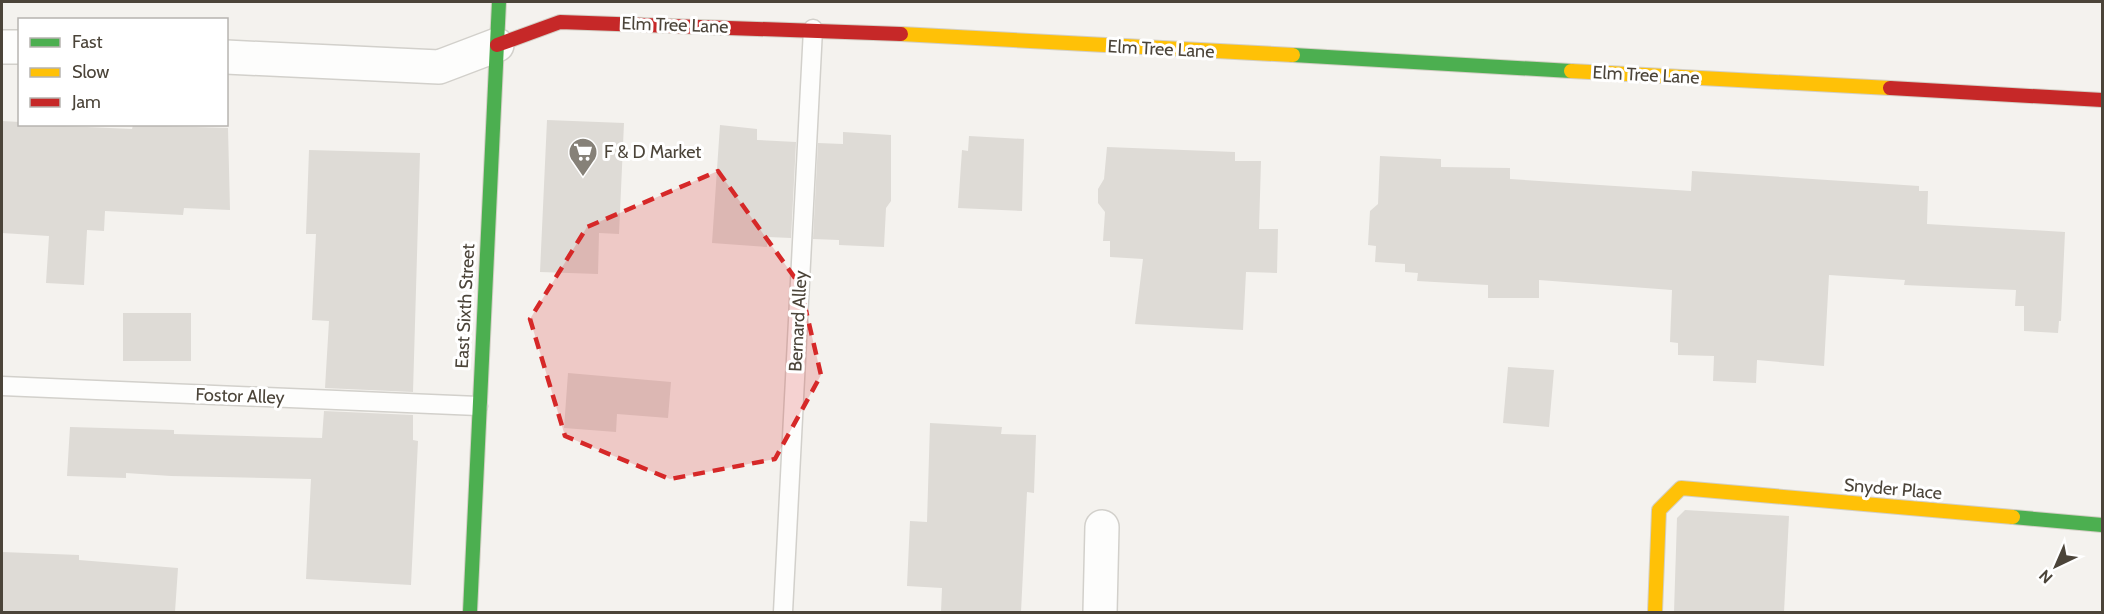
<svg xmlns="http://www.w3.org/2000/svg" width="2104" height="614" font-family="Cabin,sans-serif">
<rect width="100%" height="100%" fill="#f4f2ee"/>
<!-- building -->
<g fill="#dedbd6">
<path d="M547,120L624,123L619,234L599,233L598,274L540,272Z"/>
<path d="M2,121L20,122V124L132,129L133,125L228,128L230,210L184,208L183,215L105,211L104,231L87,230L84,285L46,283L49,236L2,233Z"/>
<path d="M720,125L757,129V140L796,142L791,238L768,237L767,247L712,243Z"/>
<path d="M843,132L891,135V201L886,208L884,247L839,245V240L813,239L818,143L843,144Z"/>
<path d="M969,136L1024,139L1022,211L958,208L962,150L968,151Z"/>
<path d="M1107,147L1235,152V161H1261L1259,229H1278L1277,273L1246,272L1243,330L1135,324L1143,259L1110,257V241H1103L1105,212L1098,203V189L1104,179Z"/>
<path d="M309,150L420,153L413,392L325,388L329,321L312,320L316,234H306Z"/>
<path d="M1380,156L1441,159V167L1510,168V179L1691,191L1692,171L1919,186V191H1928L1927,224L2065,232L2061,321H2059L2058,333L2024,331V306H2015L2016,290L1904,285L1905,280L1829,275L1824,366L1757,360L1756,383L1713,381L1714,356L1678,355V343L1670,342L1672,290L1539,280V298H1488V285L1417,281L1418,273L1405,272V264L1375,262L1376,246L1368,245L1370,211L1378,204Z"/>
<rect x="123" y="313" width="68" height="48"/>
<path d="M1508,367L1554,370L1549,427L1503,423Z"/>
<path d="M568,373L671,382L668,418L617,414L616,432L564,428Z"/>
<path d="M324,411L413,415V440L418,441L411,585L306,579L311,479L171,476L126,473V478L67,476L70,427L174,430V434L322,438Z"/>
<path d="M930,423L1002,427L1001,434L1036,435L1034,493L1027,492L1021,612H941L942,588L907,586L910,521L927,522Z"/>
<path d="M1685,510L1789,516L1784,612H1674L1677,518Z"/>
<path d="M2,552L79,555V560L178,568L175,612H2Z"/>
</g>
<g fill="none" stroke-linecap="round" stroke-linejoin="round">
<!-- lane casing -->
<g stroke="#d2d0cb" stroke-width="21">
<g id="lane">
<path d="M2,386L478,406"/>
<path d="M783,612L813,29"/>
</g>
</g>
<!-- street casing -->
<g stroke="#d2d0cb" stroke-width="36">
<g id="street">
<path d="M2,47H20"/>
<path d="M226,57L439,67L497,45"/>
<path d="M1100,612L1102,527"/>
</g>
</g>
<!-- fast casing -->
<g stroke="#d3cfc5" stroke-width="16">
<g id="fast">
<path d="M1293,55L1571,71"/>
<path d="M2013,517L2102,525"/>
<path d="M470,612L499,2"/>
</g>
</g>
<!-- slow casing -->
<g stroke="#d3cfc5" stroke-width="16">
<g id="slow">
<path d="M901,34L1293,55"/>
<path d="M1571,71L1890,88"/>
<path d="M1655,612L1659,510L1681,488L2013,517"/>
</g>
</g>
<!-- jam casing -->
<g stroke="#d3cfc5" stroke-width="16">
<g id="jam">
<path d="M497,45L560,22L901,34"/>
<path d="M1890,88L2102,100"/>
</g>
</g>
<!-- lane -->
<use href="#lane" stroke="#fdfdfc" stroke-width="18"/>
<!-- street -->
<use href="#street" stroke="#fdfdfc" stroke-width="33"/>
<!-- fast -->
<use href="#fast" stroke="#4caf50" stroke-width="14"/>
<!-- slow -->
<use href="#slow" stroke="#ffc107" stroke-width="14"/>
<!-- jam -->
<use href="#jam" stroke="#c62828" stroke-width="14"/>
</g>
<!-- marked area -->
<path fill="#d62828" fill-opacity="0.2" stroke="#d62828" stroke-width="4.5" stroke-dasharray="12 8" stroke-linejoin="round" d="M718,171L800,285L821,375L775,459L670,479L565,436L530,319L587,227Z"/>
<!-- icons -->
<defs>
<g id="supermarket-pin" transform="scale(1.5)"><path d="M0 17L-7.5 6A9.5 9.5 0 1 1 7.5 6Z" fill="#868178" stroke="#fff"/><path d="M-6-5.5h2.5l.6 2H6L4.5 2H-2.5L-4.4-4H-6ZM-1.5 3.2a1.3 1.3 0 1 0 .1 0ZM3 3.2a1.3 1.3 0 1 0 .1 0Z" fill="#fff"/></g>
</defs>
<g fill-rule="evenodd">
<use href="#supermarket-pin" x="583" y="152"/>
</g>
<g text-anchor="middle" stroke-width="6" stroke-linejoin="round" paint-order="stroke">
<!-- street labels -->
<g font-size="18" fill="#4b4439" stroke="#fff">
<text transform="translate(675 25) rotate(2)" y="6">Elm Tree Lane</text>
<text transform="translate(1161 49) rotate(3)" y="6">Elm Tree Lane</text>
<text transform="translate(1646 75) rotate(3)" y="6">Elm Tree Lane</text>
<text transform="translate(465 306) rotate(-87)" y="6">East Sixth Street</text>
<text transform="translate(798 321) rotate(-87)" y="6">Bernard Alley</text>
<text transform="translate(240 396) rotate(2)" y="6">Fostor Alley</text>
<text transform="translate(1893 489) rotate(5)" y="6">Snyder Place</text>
</g>
<!-- poi labels -->
<g font-size="18" fill="#4b4439" stroke="#fff" text-anchor="start">
<text x="604" y="158">F &amp; D Market</text>
</g>
</g>
<!-- border -->
<rect width="2104" height="614" fill="none" stroke="#4b4439" stroke-width="6"/>
<!-- legend -->
<rect x="18" y="18" width="210" height="108" fill="#ffffff" stroke="#b7b4b0" stroke-width="1.5"/>
<rect x="30" y="38" width="30" height="9" fill="#4caf50" stroke="#b7b4b0" stroke-width="1.5"/>
<text x="72" y="48" font-size="18" fill="#4b4439">Fast</text>
<rect x="30" y="68" width="30" height="9" fill="#ffc107" stroke="#b7b4b0" stroke-width="1.5"/>
<text x="72" y="78" font-size="18" fill="#4b4439">Slow</text>
<rect x="30" y="98" width="30" height="9" fill="#c62828" stroke="#b7b4b0" stroke-width="1.5"/>
<text x="72" y="108" font-size="18" fill="#4b4439">Jam</text>
<!-- north arrow -->
<g transform="translate(2056 566) rotate(224)" stroke="#ffffff" stroke-width="4.5" paint-order="stroke">
<path d="M0-4.5L10 22L0 15L-10 22Z" fill="#4b4439"/>
<text y="-9" font-size="16" font-weight="bold" text-anchor="middle" fill="#4b4439">N</text>
</g>
</svg>
